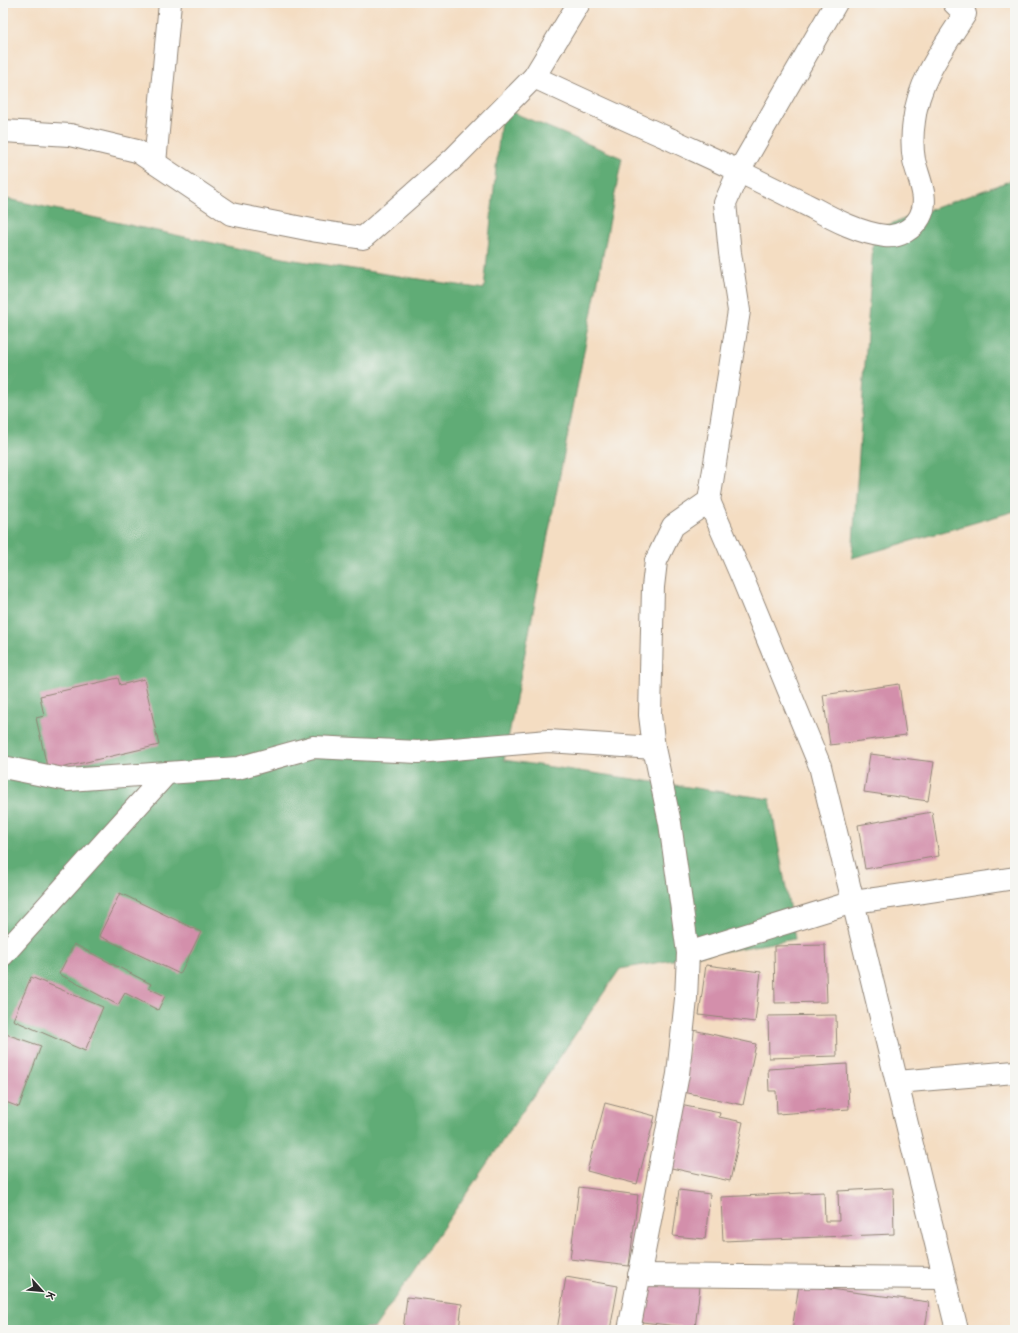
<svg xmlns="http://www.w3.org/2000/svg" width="1018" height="1333" font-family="Pangolin,sans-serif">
<rect width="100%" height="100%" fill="#f6f6f2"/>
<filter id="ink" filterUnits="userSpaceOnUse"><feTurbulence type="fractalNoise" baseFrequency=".025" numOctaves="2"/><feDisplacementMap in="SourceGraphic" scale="8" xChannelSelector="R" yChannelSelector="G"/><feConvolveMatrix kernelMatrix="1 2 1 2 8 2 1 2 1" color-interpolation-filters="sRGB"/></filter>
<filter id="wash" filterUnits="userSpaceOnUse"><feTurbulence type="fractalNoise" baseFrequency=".012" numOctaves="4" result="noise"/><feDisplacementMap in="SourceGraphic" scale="16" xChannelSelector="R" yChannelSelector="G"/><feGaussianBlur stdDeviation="0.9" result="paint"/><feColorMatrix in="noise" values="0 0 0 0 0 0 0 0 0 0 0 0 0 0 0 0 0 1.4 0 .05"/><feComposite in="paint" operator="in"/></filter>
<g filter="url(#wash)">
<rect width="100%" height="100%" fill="#f4ddc2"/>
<!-- forest -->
<g fill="#60ac76" stroke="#466c50">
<path d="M502,108L622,158L504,760L770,799L795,939L620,969L373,1330H3V198L288,259L484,289Z"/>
<path d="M1015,179V511L852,558L874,230Z"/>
</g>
<g id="blocks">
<!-- building -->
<g fill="#d38fab">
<path d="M118,678L120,685L144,679L159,745L48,771L36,718L44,716L40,696Z"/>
<path d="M899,684L906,735L830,745L823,695Z"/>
<path d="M870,754L934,762L928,801L864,792Z"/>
<path d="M932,812L939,856L865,869L858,825Z"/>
<path d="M120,893L201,932L180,974L99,936Z"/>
<path d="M74,944L151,984L149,988L165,996L158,1010L125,993L118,1005L59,974Z"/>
<path d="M825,945L827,1002L775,1003L774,946Z"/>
<path d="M706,965L761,972L755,1022L699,1015Z"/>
<path d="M31,977L103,1007L85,1051L13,1020Z"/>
<path d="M836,1015L837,1056L769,1058L768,1016Z"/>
<path d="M693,1030L756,1044L743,1105L679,1091Z"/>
<path d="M3,1033L41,1046L19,1107L3,1101Z"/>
<path d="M847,1064L849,1109L777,1114L776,1091H769L768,1069Z"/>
<path d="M605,1103L655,1116L637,1184L587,1171Z"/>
<path d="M680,1105L720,1113L719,1117L743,1122L730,1181L667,1167Z"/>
<path d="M579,1187L638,1195L629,1266L570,1259Z"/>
<path d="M893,1188L894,1234L723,1241L721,1197L824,1192L825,1221H839L838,1191Z"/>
<path d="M679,1190L710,1194L705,1239L673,1236Z"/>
<path d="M566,1277L618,1286L610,1330H557Z"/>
<path d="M647,1281L700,1287L695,1328L642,1322Z"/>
<path d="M799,1285L929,1302L925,1330H792Z"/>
<path d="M407,1297L462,1304L459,1330H403Z"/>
<path d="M365,1328L375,1329V1330H364Z"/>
</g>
</g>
</g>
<g filter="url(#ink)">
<use href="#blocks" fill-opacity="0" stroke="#908476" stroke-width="1"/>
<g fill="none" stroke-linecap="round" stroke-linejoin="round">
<!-- minor casing -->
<g stroke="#908476" stroke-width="24">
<g id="minor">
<path d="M534,77C579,98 624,119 670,139C693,150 717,160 740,172C765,184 789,196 813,208C835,220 860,233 885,236C899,238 914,228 920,217C930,199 918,178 914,160C912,148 912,134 914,121C918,81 944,47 965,14L954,3"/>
<path d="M3,131L70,135L137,151L231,214L317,231L363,238L454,158L534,77L579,3"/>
<path d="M155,163L170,3"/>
<path d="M709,501L742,577L820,766L957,1330"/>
<path d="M3,767L68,780L238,768L313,747L418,752L548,741L654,748"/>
<path d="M688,953L853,902L897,896L1015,878"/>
<path d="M3,955L167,773"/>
<path d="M897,1082L1015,1072"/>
<path d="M639,1275L944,1278"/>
<path d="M629,1330L678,1074L686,999L688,953L670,823L654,748L650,715L653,587L656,561L673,526L709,501L739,311L730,253L725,203L739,171L836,3"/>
</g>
</g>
<!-- minor -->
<use href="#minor" stroke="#fff" stroke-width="22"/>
</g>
</g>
<!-- margin -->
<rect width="1018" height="1333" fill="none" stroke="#f6f6f2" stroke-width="16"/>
<!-- north arrow -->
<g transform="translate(42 1291) rotate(117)" stroke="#f6f6f2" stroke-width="3" paint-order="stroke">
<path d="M0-3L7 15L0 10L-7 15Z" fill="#2b2b2b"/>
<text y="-6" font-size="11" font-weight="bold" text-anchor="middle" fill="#2b2b2b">K</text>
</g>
</svg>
